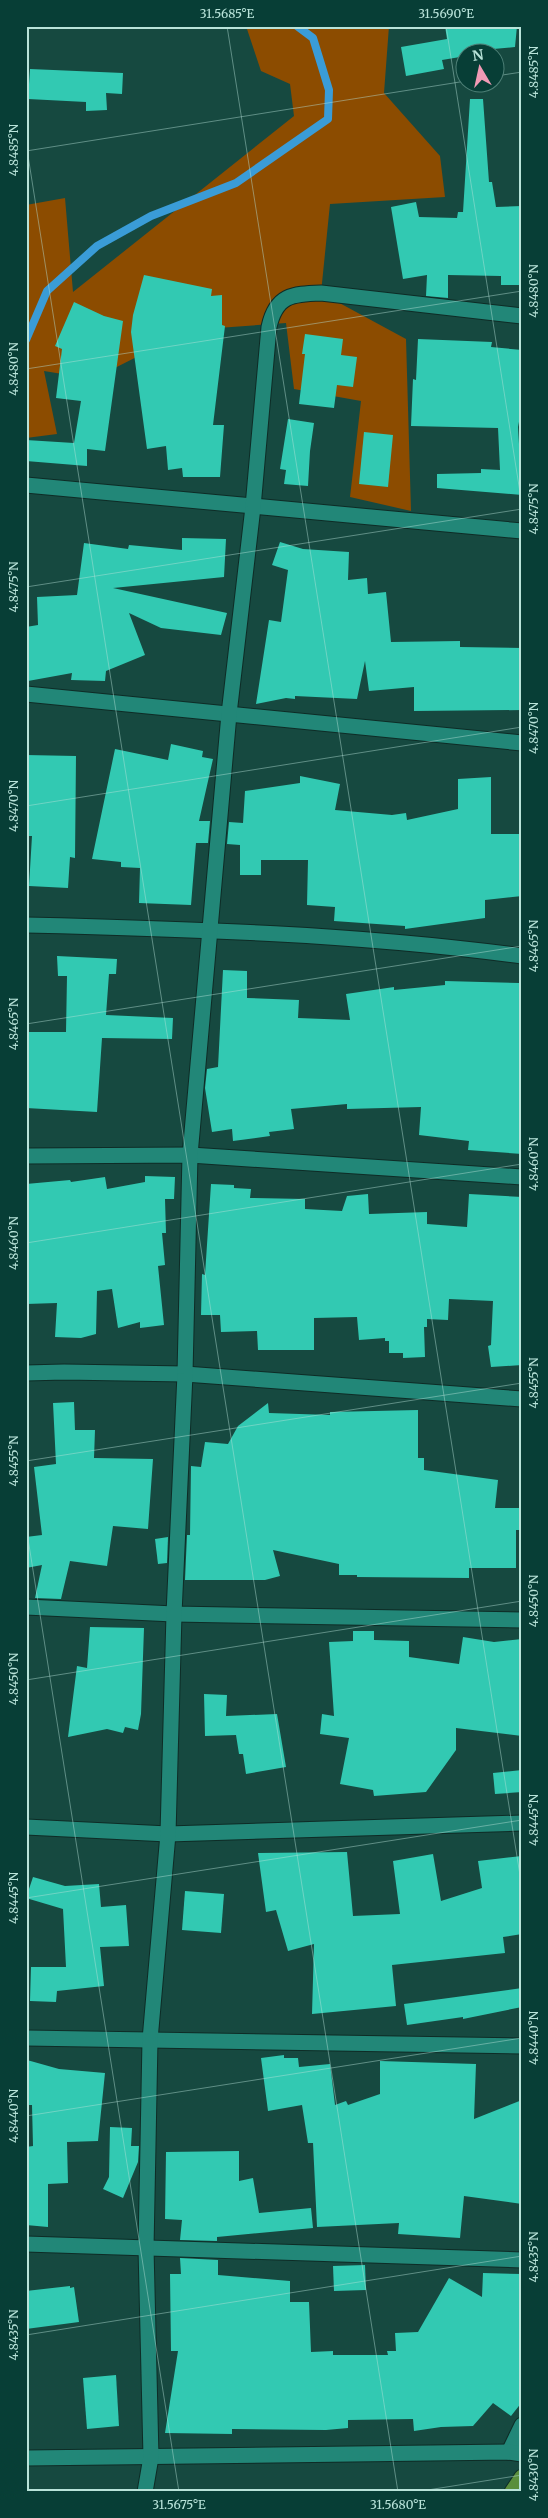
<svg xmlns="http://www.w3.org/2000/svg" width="548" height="2518" font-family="Merriweather,serif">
<rect width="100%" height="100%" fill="#164940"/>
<!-- green -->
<path fill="#8c4c00" d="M246,26H389L384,93L440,156L445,197L330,204L321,293L406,339L411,511L350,497L361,401L294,389L286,323L190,330L93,379L44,371L57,434L26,438V205L65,198L73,292L294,116L290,84L261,71Z"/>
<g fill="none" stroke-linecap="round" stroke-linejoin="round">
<!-- stream -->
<path stroke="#3a9cd7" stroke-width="8" d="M26,340L47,291L97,246L151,216L236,183L328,119L329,90L313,38L297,26"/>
</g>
<!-- building -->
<g fill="#32c9b2">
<path d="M445,26H517L515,47L471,51L472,52H466V56L442,60L444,69L406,76L401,47L447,39Z"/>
<path d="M30,69L123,73L122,94L106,93L107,110L86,111V102L28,99Z"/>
<path d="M470,99H483L489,182H492L496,207L522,206V285H501V276L448,275V298L426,296L427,275L403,279L391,207L416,202L419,217L457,218L458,212H463Z"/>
<path d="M144,275L212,289L211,296L222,295V325L225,326L213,425H224L220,477H183L182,468L168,470L166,446L147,449L131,332L133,315Z"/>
<path d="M74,302L104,316L123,321L105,451L87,449V466L26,461V440L74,443L81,401L56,398L62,349L55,346Z"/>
<path d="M305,334L343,339L341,355L357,357L353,387L337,385L334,408L299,404L305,354H302Z"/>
<path d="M418,339L492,342L491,347L522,350V406L518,427L522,495L437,488V474L481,473V469L500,470L498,428L411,426L413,379L416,380Z"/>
<path d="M288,419L314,423L310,451L308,486L284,484L286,470L280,469Z"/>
<path d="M364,432L393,435L388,487L359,484Z"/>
<path d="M182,538L226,539L224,577L113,588L227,613L221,635L161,628L129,613L145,655L106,671L105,681L71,680L72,673L28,681L26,627L38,625L37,597L77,595L84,543L128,549L129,545L182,550Z"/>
<path d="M280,542L303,549L349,552L348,580L367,578L368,594L386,592L391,642L460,641V647L522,648V710L414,711V687L369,691L365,661L357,699L295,696V699L286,698L256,704L269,620L281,622L288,570L272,565Z"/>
<path d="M171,744L203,751L202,757L213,759L199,821H210L208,843H196L191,905L139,903L140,868L121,867V862L92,859L115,749L168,760Z"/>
<path d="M26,755L76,756L75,858L70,857L68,888L29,886L32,836H26Z"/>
<path d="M300,776L340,784L335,810L392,815L406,813L407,820L458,809V779L491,777V834H522V896L485,900V918L405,929V926L334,921L335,907L307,905L308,860H261V875H240V845L227,844L229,822L243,823L245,791L300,783Z"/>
<path d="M57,956L117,959L116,974H109L106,1015L173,1018L172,1039L102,1038L97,1112L26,1108V1032H66L67,976H58Z"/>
<path d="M223,970L247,971V998L299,1000L298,1018L350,1020L346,994L394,987V990L445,985V981L519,983V1020H522V1154L468,1150L469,1141L419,1135L421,1107L347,1109V1104L291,1109L294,1129L269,1132L270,1136L233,1141L232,1129L212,1132L205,1088L207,1069L218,1067Z"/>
<path d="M145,1176L175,1177L174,1199H165L166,1233H162L165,1265L158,1266L164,1325L140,1328V1322L118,1328L112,1289L97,1291L96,1334L81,1338L55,1337L57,1303L26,1304V1184L70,1180L71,1182L105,1177L107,1189L145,1182Z"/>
<path d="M211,1184L234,1185V1188L251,1189L250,1198L305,1199V1209L342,1211L347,1196L368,1194L369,1214L427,1212V1224L467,1227L469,1194L522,1197V1365L491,1367L488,1346L491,1345L493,1301L449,1299L448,1320L427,1319V1327H424L425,1357L403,1358V1353H389V1341H385V1338L359,1340L357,1317L314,1318V1350H258L257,1331L221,1332L220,1315H201L202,1274L205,1275Z"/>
<path d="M74,1402L75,1430H95L94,1458L153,1459L148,1529L113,1526L107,1566L70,1561L61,1599L35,1598L42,1565L26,1568V1537L42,1535L34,1467L56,1464L53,1403Z"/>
<path d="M268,1403L269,1413L330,1415V1412L418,1410V1458H424V1470L498,1480L495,1508H522V1530H516V1568H469V1578L357,1577V1575H339V1564L273,1550L280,1576L265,1580H185L187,1535H190L191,1466L201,1467L205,1442L228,1444L238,1426Z"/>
<path d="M168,1537L167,1563L158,1564L155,1539Z"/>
<path d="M90,1627L144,1628L141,1714L138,1730L125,1727L123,1733L107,1729L68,1737L77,1666L87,1668Z"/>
<path d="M353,1631H374V1640L409,1641V1657L459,1664L463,1637L494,1642L522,1639V1736L456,1728V1750L426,1792L374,1796L373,1790L340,1784L349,1738L320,1734L322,1714L334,1716L329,1642L353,1641Z"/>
<path d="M204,1694L227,1695L226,1716L277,1714L286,1767L246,1774L243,1754H239L236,1735L205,1736Z"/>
<path d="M522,1770V1792L495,1794L493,1773Z"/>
<path d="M347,1852L353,1916L400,1914L393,1861L433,1854L441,1901L482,1888L478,1861L522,1856V1934L503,1937L505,1953L392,1965L396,2006L312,2014L314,1944L288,1951L276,1910L266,1912L258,1853Z"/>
<path d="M33,1877L65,1886L99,1884L101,1907L126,1905L129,1946L100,1947L104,1986L57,1991L56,2002L30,2001L31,1967H66L63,1909L26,1898Z"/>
<path d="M185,1891L224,1894L221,1933L182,1930Z"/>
<path d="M522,1988V2007L463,2019V2017L407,2025L404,2004Z"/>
<path d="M284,2055V2058H298L299,2067L330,2064L335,2105L346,2101L348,2105L380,2094V2061L476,2064L474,2119L522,2100V2204L464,2196L460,2238L398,2234L399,2223L317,2227L313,2143H308L302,2105L268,2111L261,2058Z"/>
<path d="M27,2060L59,2069L105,2073L98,2141L67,2142L68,2183L48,2184V2227L26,2225V2147L33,2146L32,2105H29Z"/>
<path d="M110,2127L132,2128L131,2146H139L138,2162L123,2198L103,2189L109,2177Z"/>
<path d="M239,2151V2181L253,2178L259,2213L311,2208L313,2228L217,2237V2241L180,2240L182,2220L165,2219L166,2152Z"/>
<path d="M180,2258L218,2260V2275L290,2281V2302H309L311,2352L333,2351V2355H388L387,2351H396L395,2333L418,2332L449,2278L482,2297L483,2273L522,2274V2402L511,2416L493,2403L473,2426L441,2427L414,2431L413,2419L348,2420V2428L326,2430L232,2429V2434L165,2433L178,2351H171L170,2274H181Z"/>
<path d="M365,2265L366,2290L334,2291L333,2266Z"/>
<path d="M70,2286V2288L74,2287L79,2322L26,2329V2291Z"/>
<path d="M116,2375L119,2426L87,2429L83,2378Z"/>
</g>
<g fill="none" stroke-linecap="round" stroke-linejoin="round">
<!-- minor casing -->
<g stroke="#0e2c26" stroke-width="17">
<g id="minor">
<path d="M26,485L522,531"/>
<path d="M26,694L522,743"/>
<path d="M26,925C192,929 358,934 522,956"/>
<path d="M26,1156L190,1155L522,1177"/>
<path d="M26,1373L64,1372L185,1374L522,1399"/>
<path d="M26,1607L174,1614L522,1620"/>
<path d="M26,1827L168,1834L522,1823"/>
<path d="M26,2038L522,2046"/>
<path d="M26,2244L522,2260"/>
<path d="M509,2452L522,2425"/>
<path d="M26,2458L509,2452L522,2454"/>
<path d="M145,2492L151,2457L146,2248L150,2040L168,1834L174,1614L185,1374L190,1155L229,714L253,507L269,327C276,295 292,294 321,293L522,316"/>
</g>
</g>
<!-- major casing -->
<g stroke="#0e2c26" stroke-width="17">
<path id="major" d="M512,2492L522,2477"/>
</g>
<!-- minor -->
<use href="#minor" stroke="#228778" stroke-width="15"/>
<!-- major -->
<use href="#major" stroke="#5a8f3c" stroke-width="15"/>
</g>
<!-- ticks -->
<path fill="none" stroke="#b8e3d9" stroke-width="1" stroke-opacity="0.45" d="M227,26L522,1888M446,26L522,505M496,76L522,72M26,143L398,2492M26,151L466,81M26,369L522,291M26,587L522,509M26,806L522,727M26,1024L522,946M26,1243L522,1164M26,1461L522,1383M26,1526L179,2492M26,1680L522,1601M26,1898L522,1820M26,2116L522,2038M26,2335L522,2256M415,2492L522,2475"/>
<!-- border -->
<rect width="548" height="2518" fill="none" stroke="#073e36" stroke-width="55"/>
<!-- north arrow -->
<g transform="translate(480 68) rotate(351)"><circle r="24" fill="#073e36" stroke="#4e8077"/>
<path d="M0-4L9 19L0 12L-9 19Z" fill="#f09ab5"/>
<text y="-8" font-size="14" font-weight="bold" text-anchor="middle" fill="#b8e3d9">N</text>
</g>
<rect x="28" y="28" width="492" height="2462" fill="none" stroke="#b8e3d9" stroke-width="2"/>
<g font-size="12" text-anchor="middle" fill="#b8e3d9">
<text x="227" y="18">31.5685°E</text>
<text x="446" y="18">31.5690°E</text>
<text transform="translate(534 72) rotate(-90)" y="4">4.8485°N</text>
<text transform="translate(14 150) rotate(-90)" y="4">4.8485°N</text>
<text transform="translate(534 291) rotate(-90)" y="4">4.8480°N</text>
<text transform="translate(14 369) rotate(-90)" y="4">4.8480°N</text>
<text transform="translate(534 509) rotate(-90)" y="4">4.8475°N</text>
<text transform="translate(14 587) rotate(-90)" y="4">4.8475°N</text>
<text transform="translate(534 728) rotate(-90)" y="4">4.8470°N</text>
<text transform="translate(14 806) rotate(-90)" y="4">4.8470°N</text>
<text transform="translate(534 946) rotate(-90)" y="4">4.8465°N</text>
<text transform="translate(14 1024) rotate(-90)" y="4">4.8465°N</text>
<text transform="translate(534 1164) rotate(-90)" y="4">4.8460°N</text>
<text transform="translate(14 1243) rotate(-90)" y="4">4.8460°N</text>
<text transform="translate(534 1383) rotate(-90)" y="4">4.8455°N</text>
<text transform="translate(14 1461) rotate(-90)" y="4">4.8455°N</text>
<text transform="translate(534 1601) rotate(-90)" y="4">4.8450°N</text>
<text transform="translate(14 1679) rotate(-90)" y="4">4.8450°N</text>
<text transform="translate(534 1820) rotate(-90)" y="4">4.8445°N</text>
<text transform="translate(14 1898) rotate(-90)" y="4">4.8445°N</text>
<text transform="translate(534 2038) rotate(-90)" y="4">4.8440°N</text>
<text transform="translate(14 2116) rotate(-90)" y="4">4.8440°N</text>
<text transform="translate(534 2257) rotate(-90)" y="4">4.8435°N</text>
<text transform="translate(14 2335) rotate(-90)" y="4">4.8435°N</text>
<text transform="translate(534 2475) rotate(-90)" y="4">4.8430°N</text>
<text x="179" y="2509">31.5675°E</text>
<text x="398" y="2509">31.5680°E</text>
</g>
</svg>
